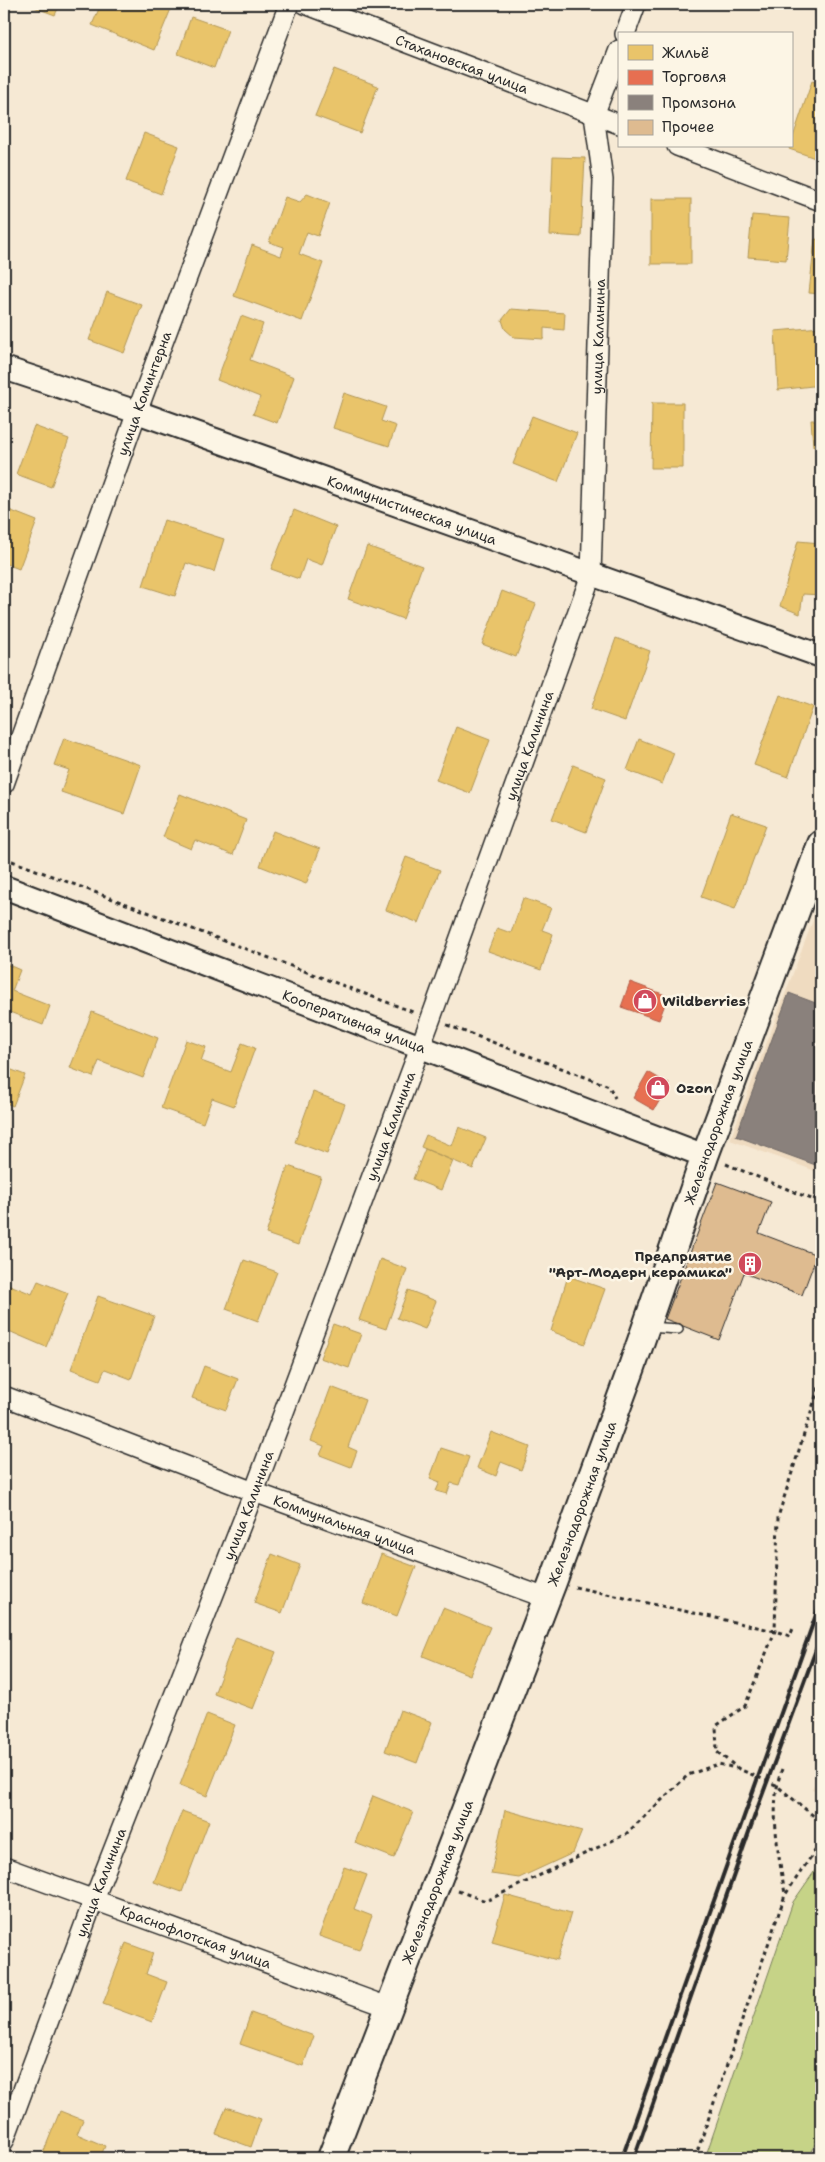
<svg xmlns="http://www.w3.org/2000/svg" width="825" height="2162" font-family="'Shantell Sans',sans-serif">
<rect width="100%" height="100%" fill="#f6e9d4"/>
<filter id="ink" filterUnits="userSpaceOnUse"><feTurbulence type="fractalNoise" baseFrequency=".02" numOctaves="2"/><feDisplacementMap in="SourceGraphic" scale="10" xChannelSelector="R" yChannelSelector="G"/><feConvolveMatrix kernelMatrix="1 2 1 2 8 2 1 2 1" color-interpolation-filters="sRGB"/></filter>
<g filter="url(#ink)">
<!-- built -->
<g fill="#efdbc0">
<path d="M821,899V1173L730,1140Z"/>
<path d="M821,1764V1793L812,1790Z"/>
</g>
<!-- green -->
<path fill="#c6d387" stroke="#787f59" d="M821,1862V2126L810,2158H705L793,1902Z"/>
<!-- homes -->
<g fill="#e9c46a" stroke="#b09657">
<path d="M26,4H60L55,15Z"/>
<path d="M101,4H173L154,50L92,25Z"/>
<rect x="815" y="4" width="6" height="8"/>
<path d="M191,17L228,30L214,68L178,54Z"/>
<path d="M334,69L378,86L360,133L315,116Z"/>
<path d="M812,81L821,84V160L789,149Z"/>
<path d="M144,133L179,146L161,194L126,181Z"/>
<path d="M553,157L585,158L581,237L550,235Z"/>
<path d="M307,194L330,203L318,236L307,232L299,254L323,263L302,321L234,296L252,245L281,256L284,247L269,242L285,197L300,202Z"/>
<rect x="651" y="199" width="40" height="65"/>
<path d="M752,215L790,218L786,260L748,257Z"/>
<path d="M815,239L821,240V294L809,293Z"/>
<path d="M107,292L142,305L124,353L89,340Z"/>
<path d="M511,309L565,313L564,330L544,328V339L514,337L505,329L502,320Z"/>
<path d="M241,316L263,324L250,360L294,377L277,423L253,414L260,397L217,380Z"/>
<path d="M821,327V385L778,390L775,331Z"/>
<path d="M344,393L386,407L381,421L396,426L389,446L333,428Z"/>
<path d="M652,403H683V468H651Z"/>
<path d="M532,416L577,433L558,482L513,464Z"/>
<path d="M811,420H821V445L813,446Z"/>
<path d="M34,426L69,439L51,487L16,474Z"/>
<path d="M4,508L37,521L19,569L4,563Z"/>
<path d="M294,510L336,527L322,565L306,559L299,579L271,569Z"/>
<path d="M164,520L224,539L214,572L186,563L175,596L143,586Z"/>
<path d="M798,541L821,543V595L803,594L800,614L780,606Z"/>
<path d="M367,546L422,566L403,619L348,599Z"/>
<path d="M502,591L536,604L516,657L482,644Z"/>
<path d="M616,638L650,651L625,721L591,709Z"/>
<path d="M780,695L813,707L788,777L754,765Z"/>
<path d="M456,727L490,740L470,793L436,780Z"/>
<path d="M64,738L141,765L124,814L61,792L69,770L54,765Z"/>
<path d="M639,739L674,753L662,784L627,770Z"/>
<path d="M573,765L606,778L586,832L552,819Z"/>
<path d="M180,794L246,820L233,855L195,840L191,849L163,837Z"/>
<path d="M731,813L766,825L735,909L701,897Z"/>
<path d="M273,831L320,849L306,884L260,866Z"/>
<path d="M406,857L440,870L419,923L386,910Z"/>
<path d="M523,898L551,908L542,930L553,934L541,970L488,951L497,928L511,933Z"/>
<path d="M4,963L20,970L12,991L50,1006L43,1025L7,1011L4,1019Z"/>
<path d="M92,1012L158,1038L143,1078L99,1061L93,1077L70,1068Z"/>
<path d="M186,1040L206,1047L201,1061L231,1072L242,1043L255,1048L234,1106L212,1098L203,1123L161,1108Z"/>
<path d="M4,1067L25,1075L13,1106L4,1102Z"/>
<path d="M313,1092L345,1104L327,1154L295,1142Z"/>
<path d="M459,1127L486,1138L473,1169L421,1147L426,1135L452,1146Z"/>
<path d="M425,1149L453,1161L441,1190L413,1179Z"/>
<path d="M288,1166L321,1177L298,1245L266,1234Z"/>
<path d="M380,1259L407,1269L386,1329L359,1320Z"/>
<path d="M244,1260L277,1272L258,1321L226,1309Z"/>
<path d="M568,1276L605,1289L585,1344L551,1331Z"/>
<path d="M38,1281L68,1293L46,1347L4,1329L5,1283L32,1294Z"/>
<path d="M408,1290L436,1301L425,1329L397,1318Z"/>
<path d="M98,1296L154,1316L131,1379L105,1369L100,1380L71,1369Z"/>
<path d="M333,1324L361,1334L349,1368L320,1358Z"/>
<path d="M204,1366L238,1379L226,1410L192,1398Z"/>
<path d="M331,1387L365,1400L348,1447L357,1451L351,1467L320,1455L324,1446L311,1441Z"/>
<path d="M491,1432L530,1447L521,1470L501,1462L496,1476L477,1468Z"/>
<path d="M441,1448L469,1457L459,1485L451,1483L447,1494L436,1491L440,1482L430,1478Z"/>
<path d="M272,1554L300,1565L282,1613L254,1603Z"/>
<path d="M381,1554L416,1567L397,1616L363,1603Z"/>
<path d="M443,1608L490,1627L470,1675L423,1656Z"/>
<path d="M236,1637L276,1652L253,1709L214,1694Z"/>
<path d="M400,1710L432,1722L417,1763L385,1751Z"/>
<path d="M207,1714L235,1725L207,1796L180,1785Z"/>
<path d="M373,1796L413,1812L394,1858L355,1843Z"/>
<path d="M505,1810L582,1831L573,1853L519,1878L491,1874Z"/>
<path d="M182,1811L209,1821L182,1892L154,1882Z"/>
<path d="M344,1867L367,1875L354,1909L372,1916L359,1950L319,1936Z"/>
<path d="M505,1895L571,1913L557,1960L492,1942Z"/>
<path d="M126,1943L153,1953L146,1974L167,1982L152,2022L103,2004Z"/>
<path d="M251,2013L314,2036L303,2066L240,2044Z"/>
<path d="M226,2107L261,2119L251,2147L216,2134Z"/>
<path d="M60,2111L83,2120L77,2134L105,2146L100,2158H41Z"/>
</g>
<!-- shops -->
<g fill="#e76f51" stroke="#af5b46">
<path d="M630,982L668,996L659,1020L621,1007Z"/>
<path d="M648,1072L669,1084L654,1110L633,1098Z"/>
</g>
<!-- industry -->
<path fill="#8a817c" stroke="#6e6764" d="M789,993L821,1005V1167L736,1136Z"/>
<!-- building -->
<path fill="#debb90" stroke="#2b2b2b" d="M717,1182L771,1202L759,1233L817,1255L802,1295L744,1273L719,1340L665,1319Z"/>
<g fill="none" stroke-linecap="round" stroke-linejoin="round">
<!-- service casing -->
<g stroke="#2b2b2b" stroke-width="12">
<path id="service" d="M648,1327L678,1329"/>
</g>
<!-- minor casing -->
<g stroke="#2b2b2b" stroke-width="22">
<g id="minor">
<path id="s1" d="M305,4L619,124"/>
<path d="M625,34L636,4"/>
<path d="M677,146L821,201"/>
<path id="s2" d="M4,784L137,412L289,4"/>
<path id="s3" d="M4,1396L254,1492L546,1598"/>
<path id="s4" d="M4,1867L388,2007"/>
<path id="s5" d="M4,2141L94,1899L254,1492L431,1018L591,575L603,180L594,115L619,50"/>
</g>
</g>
<!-- tertiary casing -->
<g stroke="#2b2b2b" stroke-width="26">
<g id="tertiary">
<path id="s6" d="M4,368L137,412L821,656"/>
<path id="s7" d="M4,887L705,1156"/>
</g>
</g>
<!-- secondary casing -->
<g stroke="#2b2b2b" stroke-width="30">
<g id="secondary">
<path id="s8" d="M331,2158L553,1582L632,1367L705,1156L821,844"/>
</g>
</g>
<!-- path -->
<g stroke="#2b2b2b" stroke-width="3" stroke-dasharray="4 4" stroke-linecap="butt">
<path d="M4,860L12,861L413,1012"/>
<path d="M447,1025L609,1086L615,1098"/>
<path d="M726,1164L814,1200L821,1201"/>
<path d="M814,1200L821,1182"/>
<path d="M821,1380L778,1517L775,1631L745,1706L716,1726L717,1752L739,1769L776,1785L821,1822"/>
<path d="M575,1587L775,1631L790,1636L794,1626"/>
<path d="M782,1769C768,1805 779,1856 785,1894"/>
<path d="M458,1891L486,1901L626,1834L688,1775L718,1764L736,1768"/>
<path d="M695,2158L785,1895L821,1842"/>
</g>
<!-- service -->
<use href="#service" stroke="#fcf5e5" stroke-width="9"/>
<!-- minor -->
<use href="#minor" stroke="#fcf5e5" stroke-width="19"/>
<!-- tertiary -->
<use href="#tertiary" stroke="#fcf5e5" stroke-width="22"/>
<!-- secondary -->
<use href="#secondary" stroke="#fcf5e5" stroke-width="26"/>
<!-- rail -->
<g stroke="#2b2b2b" stroke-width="4">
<path d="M622,2158L821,1601"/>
<path d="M634,2158L756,1812L821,1636"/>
</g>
</g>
</g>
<!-- icons -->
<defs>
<g id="shop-disc" transform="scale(1.25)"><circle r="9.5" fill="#d1495b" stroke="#fcf5e5"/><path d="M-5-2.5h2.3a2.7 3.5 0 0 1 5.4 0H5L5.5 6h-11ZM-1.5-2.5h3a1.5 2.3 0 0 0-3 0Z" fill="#fff"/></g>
<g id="building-disc" transform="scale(1.25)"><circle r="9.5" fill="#d1495b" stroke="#fcf5e5"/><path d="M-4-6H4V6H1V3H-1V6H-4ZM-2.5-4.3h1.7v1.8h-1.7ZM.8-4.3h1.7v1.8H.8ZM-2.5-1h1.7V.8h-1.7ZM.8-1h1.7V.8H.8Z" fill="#fff"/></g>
</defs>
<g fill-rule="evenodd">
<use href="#shop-disc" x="645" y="1001"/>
<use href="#shop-disc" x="658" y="1088"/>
<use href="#building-disc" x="750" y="1264"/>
</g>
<g text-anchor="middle" stroke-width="5" stroke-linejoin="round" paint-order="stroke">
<!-- street labels -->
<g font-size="14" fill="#2b2b2b" stroke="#fcf5e5">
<text dy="5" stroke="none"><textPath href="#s1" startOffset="168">Стахановская улица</textPath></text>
<text dy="5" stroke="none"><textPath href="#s5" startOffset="1911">улица Калинина</textPath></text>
<text dy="5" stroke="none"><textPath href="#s2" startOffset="415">улица Коминтерна</textPath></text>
<text dy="5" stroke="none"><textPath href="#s6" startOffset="432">Коммунистическая улица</textPath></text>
<text dy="5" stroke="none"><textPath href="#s5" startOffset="1491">улица Калинина</textPath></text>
<text dy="5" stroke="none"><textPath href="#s7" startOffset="375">Кооперативная улица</textPath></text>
<text dy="5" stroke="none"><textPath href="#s8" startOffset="1106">Железнодорожная улица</textPath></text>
<text dy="5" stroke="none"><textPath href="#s5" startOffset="1086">улица Калинина</textPath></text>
<text dy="5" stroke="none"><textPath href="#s8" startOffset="701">Железнодорожная улица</textPath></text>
<text dy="5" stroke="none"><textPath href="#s5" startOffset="681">улица Калинина</textPath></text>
<text dy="5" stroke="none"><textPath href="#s3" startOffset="364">Коммунальная улица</textPath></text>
<text dy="5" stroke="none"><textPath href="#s8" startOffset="296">Железнодорожная улица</textPath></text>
<text dy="5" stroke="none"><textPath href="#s5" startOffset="276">улица Калинина</textPath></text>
<text dy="5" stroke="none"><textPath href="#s4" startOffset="204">Краснофлотская улица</textPath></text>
</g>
<!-- poi labels -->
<g font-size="14" font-weight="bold" fill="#2b2b2b" stroke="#fcf5e5" text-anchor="start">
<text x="662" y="1006">Wildberries</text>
<text x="676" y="1093">Ozon</text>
<text x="732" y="1261" text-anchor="end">Предприятие<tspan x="732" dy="16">"Арт-Модерн керамика"</tspan></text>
</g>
</g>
<!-- margin -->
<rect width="825" height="2162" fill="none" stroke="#fcf5e5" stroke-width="20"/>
<rect x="10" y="10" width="805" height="2142" fill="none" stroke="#2b2b2b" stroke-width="2" filter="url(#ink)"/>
<!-- legend -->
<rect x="618" y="32" width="175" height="115" fill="#fcf5e5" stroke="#a8a49b"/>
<rect x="628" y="45" width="25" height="15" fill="#e9c46a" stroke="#a8a49b"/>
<text x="662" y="58" font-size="15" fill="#2b2b2b">Жильё</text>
<rect x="628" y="70" width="25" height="15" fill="#e76f51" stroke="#a8a49b"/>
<text x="662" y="82" font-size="15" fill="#2b2b2b">Торговля</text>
<rect x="628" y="95" width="25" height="15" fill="#8a817c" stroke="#a8a49b"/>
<text x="662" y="108" font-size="15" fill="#2b2b2b">Промзона</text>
<rect x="628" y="120" width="25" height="15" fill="#debb90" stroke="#a8a49b"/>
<text x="662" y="132" font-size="15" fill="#2b2b2b">Прочее</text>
</svg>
